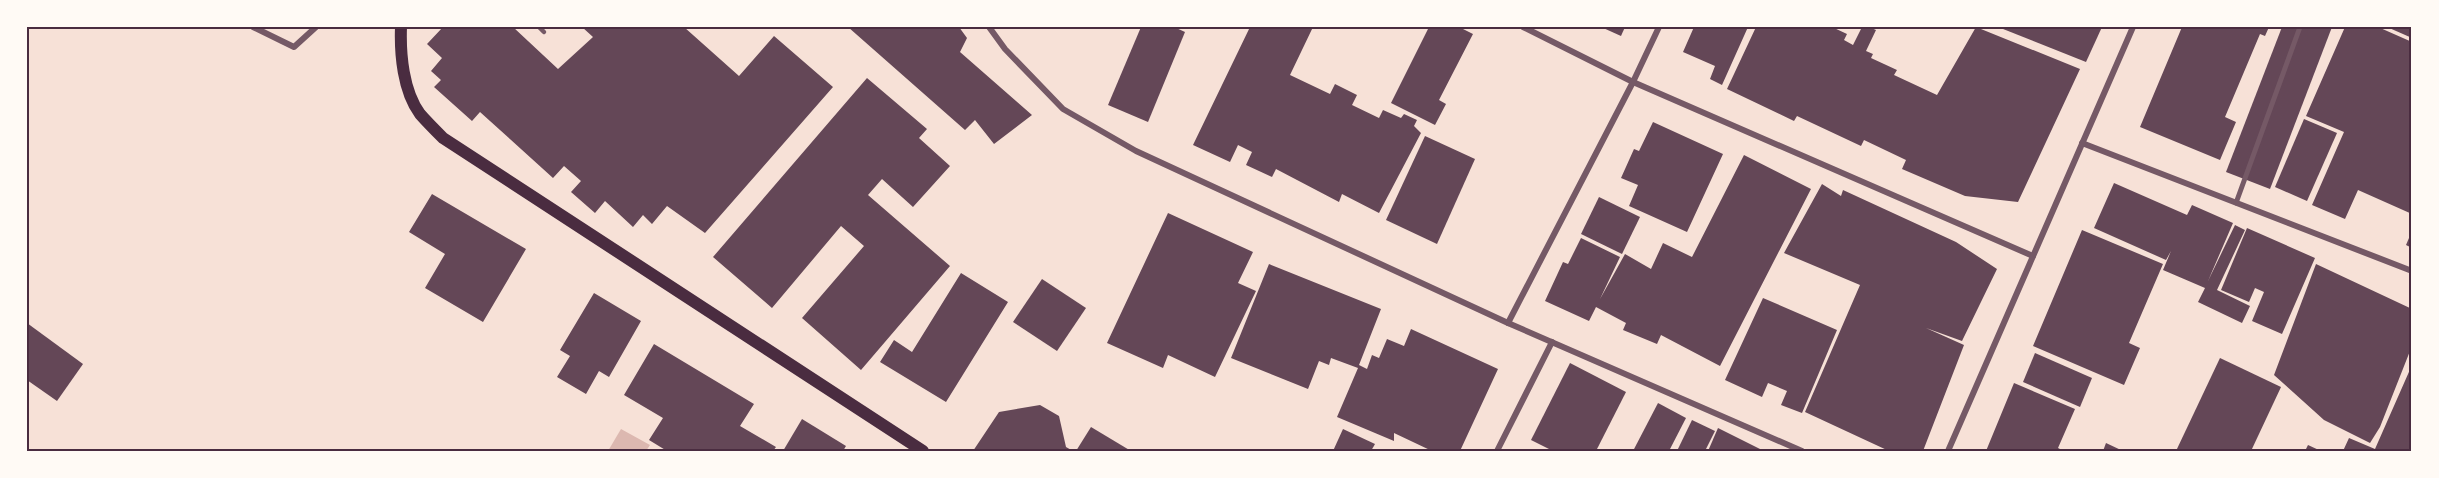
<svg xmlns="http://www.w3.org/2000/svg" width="2439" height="478" font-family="'Public Sans',sans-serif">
<rect width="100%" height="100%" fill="#f7e1d7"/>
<!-- water -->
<path fill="#dcb8b0" d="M621,429L650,445L646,451H608Z"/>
<!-- building -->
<g fill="#644757">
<path d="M443,27H513L558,69L593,37L582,27H684L739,76L774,36L833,87L705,233L667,206L652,224L643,215L633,227L605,201L595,213L571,192L581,181L564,166L553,178L480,112L472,121L434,87L441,80L431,71L442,58L427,44Z"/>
<path d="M848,27H959L967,38L960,52L1032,115L994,144L975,120L965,130Z"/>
<path d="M1141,27H1174L1185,32L1148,122L1108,105Z"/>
<path d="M1250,27H1313L1290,75L1330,94L1335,84L1357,95L1352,105L1379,118L1383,110L1401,118L1404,114L1417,120L1414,126L1421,133L1379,213L1342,194L1339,202L1276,169L1272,177L1246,165L1252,152L1238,145L1230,162L1193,145Z"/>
<path d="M1429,27H1459L1473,34L1439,100L1446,104L1435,125L1391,103Z"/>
<path d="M1601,27H1625L1621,36Z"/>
<path d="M1694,27H1748L1722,85L1710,79L1715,66L1683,52Z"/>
<path d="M1756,27H1832L1847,34L1844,40L1853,45L1862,27H1869L1876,30L1866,51L1873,54L1871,58L1897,70L1894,75L1937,95L1976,27L2080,69L2018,202L1965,196L1902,169L1906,160L1864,140L1861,146L1797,116L1794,121L1727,89Z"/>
<path d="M1998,27H2102L2086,62Z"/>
<path d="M2182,27H2269L2265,36L2260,34L2225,117L2236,122L2220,160L2140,127Z"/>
<path d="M2282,27H2332L2270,189L2226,172Z"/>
<path d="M2345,27H2378L2412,42V214L2358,190L2345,219L2312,205L2344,132L2306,116Z"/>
<path d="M2387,27H2412V38Z"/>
<path d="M867,78L927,129L919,138L950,166L913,207L882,179L868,195L950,266L861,370L802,318L864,246L841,226L772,308L713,257Z"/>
<path d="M2304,119L2337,133L2307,201L2275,187Z"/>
<path d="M1653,122L1723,154L1687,232L1629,206L1638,185L1621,178L1634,149L1639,151Z"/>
<path d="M1425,136L1475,159L1437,244L1386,220Z"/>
<path d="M1744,155L1811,189L1720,366L1661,335L1657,344L1623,330L1626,323L1596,307L1589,321L1545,301L1563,262L1568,264L1581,238L1620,257L1600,299L1625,254L1651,269L1663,243L1692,257Z"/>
<path d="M2114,183L2187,215L2192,205L2233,223L2208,281L2235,225L2245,230L2217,290L2250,306L2242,323L2198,302L2205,288L2163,270L2171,251L2166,260L2094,228Z"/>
<path d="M1822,184L1841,196L1843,190L1956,242L1997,269L1962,341L1926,328L1964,345L1923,451H1889L1805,412L1860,285L1784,253Z"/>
<path d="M432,194L526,249L483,322L425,288L445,254L409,232Z"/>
<path d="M1599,197L1640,217L1622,254L1581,234Z"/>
<path d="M1168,213L1253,252L1238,283L1256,291L1215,377L1168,355L1163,368L1107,343Z"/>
<path d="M2247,228L2315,258L2282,334L2252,321L2264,292L2255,288L2249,302L2221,290Z"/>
<path d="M2082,230L2163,264L2129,343L2140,348L2124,385L2033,346Z"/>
<path d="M2412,231V248L2406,245Z"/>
<path d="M1269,264L1381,309L1359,365L1367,369L1372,355L1379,358L1387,339L1404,346L1411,329L1498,369L1460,451H1432L1394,433V441L1337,417L1358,368L1331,358L1329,365L1319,361L1308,389L1231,358Z"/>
<path d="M2316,264L2412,309V352L2410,351L2380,427L2370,443L2324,420L2274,375Z"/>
<path d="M961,273L1008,302L946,402L880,362L894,340L912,352Z"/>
<path d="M1042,279L1086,308L1057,351L1013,322Z"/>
<path d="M594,293L641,321L609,377L599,371L586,394L557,377L570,356L560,350Z"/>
<path d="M1763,298L1837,330L1802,413L1781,405L1787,391L1768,383L1762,397L1725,380Z"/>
<path d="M27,323L83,364L57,401L27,380Z"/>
<path d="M654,344L754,404L740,426L776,447L773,451H667L649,440L663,418L624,395Z"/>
<path d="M2035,353L2092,378L2080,407L2023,382Z"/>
<path d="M2220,358L2281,387L2251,451H2176Z"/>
<path d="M1570,363L1626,392L1596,451H1553L1531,440Z"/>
<path d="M2412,365V451H2343L2349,438L2375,449Z"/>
<path d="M2014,383L2075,409L2058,448L2064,451H1986Z"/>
<path d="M1658,403L1686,418L1669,451H1633Z"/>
<path d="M1040,405L1059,416L1066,447L1073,451H973L999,412Z"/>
<path d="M802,419L846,446L843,451H783Z"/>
<path d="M1692,420L1715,431L1705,451H1677Z"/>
<path d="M1091,427L1131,451H1076Z"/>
<path d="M1718,428L1764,451H1708Z"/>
<path d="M1343,429L1375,444L1371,451H1333Z"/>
<path d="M2106,443L2123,451H2103Z"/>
<path d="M2308,445L2321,451H2305Z"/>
</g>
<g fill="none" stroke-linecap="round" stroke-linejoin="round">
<!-- service -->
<path stroke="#755966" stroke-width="4.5" d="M539,27L544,32"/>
<!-- pedestrian -->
<path stroke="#755966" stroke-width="5" d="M2236,203L2300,27"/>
<!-- minor -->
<g stroke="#755966" stroke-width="6">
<path d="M253,27L294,47L316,27"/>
<path d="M989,27L1005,49L1063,109L1136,151L1508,323L1802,451"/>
<path d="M1523,27L1633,82L2033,256"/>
<path d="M2082,143L2412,271"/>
<path d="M1508,323L1633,82L1659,27"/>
<path d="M1497,451L1552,342"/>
<path d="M1948,451L2133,27"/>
</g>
<!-- secondary -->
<path stroke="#4a2c40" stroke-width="12" d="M401,27C400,54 403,91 420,114C427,122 435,130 443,138L923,451"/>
</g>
<!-- border -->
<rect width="2439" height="478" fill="none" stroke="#fffaf5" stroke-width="57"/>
<rect x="28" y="28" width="2382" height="422" fill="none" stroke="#4a2c40" stroke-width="2"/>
</svg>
